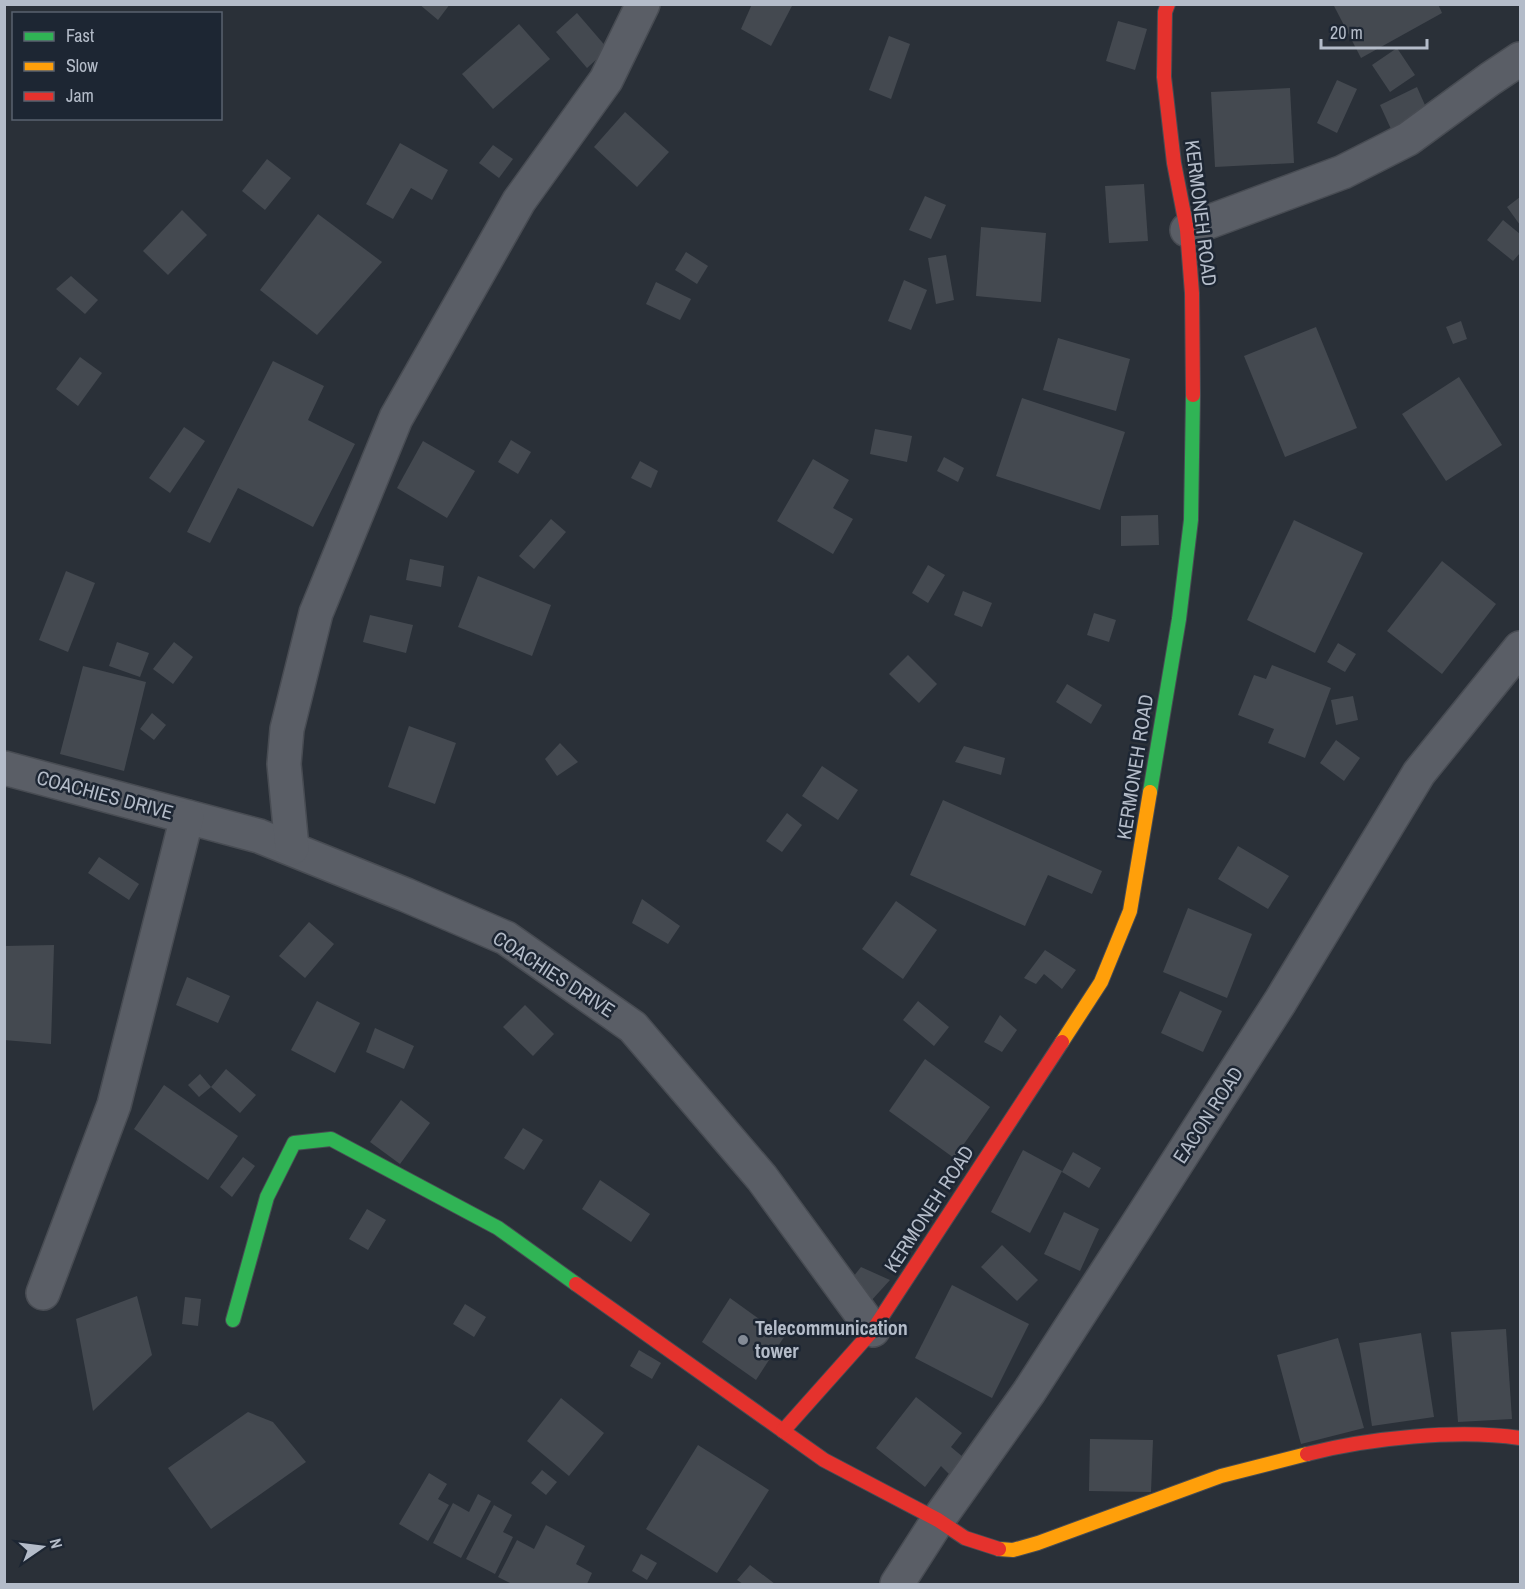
<svg xmlns="http://www.w3.org/2000/svg" width="1525" height="1589" font-family="'Archivo Narrow',sans-serif">
<rect width="100%" height="100%" fill="#2a3038"/>
<!-- building -->
<g fill="#444950">
<path d="M419,4H450L438,20Z"/>
<path d="M752,4H793L771,46L741,29Z"/>
<path d="M1333,4H1438L1442,13L1361,58Z"/>
<path d="M577,13L608,49L587,68L556,32Z"/>
<path d="M1118,21L1147,29L1135,70L1106,61Z"/>
<path d="M519,24L550,59L493,109L462,74Z"/>
<path d="M889,36L910,44L891,99L869,90Z"/>
<path d="M1397,48L1415,75L1390,92L1372,65Z"/>
<path d="M1337,80L1357,89L1337,133L1317,123Z"/>
<path d="M1417,87L1428,112L1391,129L1380,105Z"/>
<path d="M1290,88L1294,163L1215,167L1211,92Z"/>
<path d="M625,112L669,152L637,187L594,147Z"/>
<path d="M400,143L448,170L432,200L411,188L393,219L366,204Z"/>
<path d="M493,145L513,159L499,178L479,163Z"/>
<path d="M267,159L291,178L265,210L242,191Z"/>
<path d="M1144,184L1148,241L1109,243L1105,186Z"/>
<path d="M925,196L946,205L931,239L909,230Z"/>
<path d="M1520,197V225L1507,207Z"/>
<path d="M182,210L207,235L168,275L143,251Z"/>
<path d="M318,214L382,262L317,335L260,290Z"/>
<path d="M1503,220L1520,234V253L1513,261L1487,240Z"/>
<path d="M981,227L1046,233L1041,302L976,296Z"/>
<path d="M686,252L708,266L697,284L675,270Z"/>
<path d="M946,255L954,300L936,304L928,258Z"/>
<path d="M71,276L98,300L85,314L56,289Z"/>
<path d="M904,280L927,290L911,330L888,321Z"/>
<path d="M656,282L691,299L680,320L646,304Z"/>
<path d="M1461,321L1467,339L1453,344L1446,327Z"/>
<path d="M1316,327L1357,428L1285,457L1244,356Z"/>
<path d="M1058,338L1130,359L1116,411L1043,390Z"/>
<path d="M80,357L102,373L78,406L56,389Z"/>
<path d="M273,361L324,386L308,420L355,444L313,527L238,488L210,543L187,532Z"/>
<path d="M1459,377L1502,445L1446,481L1402,414Z"/>
<path d="M1022,398L1125,432L1100,510L996,476Z"/>
<path d="M184,427L205,441L170,493L149,478Z"/>
<path d="M875,429L912,436L907,462L870,454Z"/>
<path d="M511,440L531,452L518,474L498,462Z"/>
<path d="M423,441L475,471L447,518L397,488Z"/>
<path d="M944,457L964,468L958,482L937,471Z"/>
<path d="M813,459L849,480L833,508L853,519L833,554L777,521Z"/>
<path d="M640,461L658,471L651,488L631,478Z"/>
<path d="M1158,515L1159,545L1121,546V516Z"/>
<path d="M551,519L566,532L534,569L519,556Z"/>
<path d="M1294,520L1363,553L1315,653L1247,620Z"/>
<path d="M410,559L444,566L441,587L406,580Z"/>
<path d="M1442,561L1496,604L1442,674L1387,631Z"/>
<path d="M928,565L945,575L928,603L912,593Z"/>
<path d="M66,571L95,583L68,652L39,640Z"/>
<path d="M478,576L551,605L532,656L458,627Z"/>
<path d="M963,591L992,603L982,627L954,615Z"/>
<path d="M1094,613L1116,620L1109,642L1087,635Z"/>
<path d="M370,615L413,625L406,653L363,642Z"/>
<path d="M117,642L149,653L140,677L109,666Z"/>
<path d="M174,642L193,657L173,684L153,669Z"/>
<path d="M1338,643L1356,654L1345,672L1327,662Z"/>
<path d="M908,655L937,684L919,703L889,674Z"/>
<path d="M1272,665L1331,688L1305,758L1268,743L1274,729L1238,715L1254,675L1266,679Z"/>
<path d="M83,666L146,682L124,771L60,754Z"/>
<path d="M1067,684L1102,705L1091,724L1056,702Z"/>
<path d="M1353,696L1358,720L1336,725L1331,700Z"/>
<path d="M152,713L166,725L154,740L140,729Z"/>
<path d="M409,726L456,743L435,804L388,787Z"/>
<path d="M1336,740L1360,758L1344,781L1320,763Z"/>
<path d="M560,743L578,762L557,776L545,759Z"/>
<path d="M964,746L1005,758L1001,775L955,762Z"/>
<path d="M822,766L858,790L838,820L802,796Z"/>
<path d="M943,800L1102,871L1092,894L1048,875L1025,926L910,875Z"/>
<path d="M787,813L802,825L782,852L766,841Z"/>
<path d="M1238,846L1289,876L1268,909L1218,879Z"/>
<path d="M99,857L139,884L129,900L88,873Z"/>
<path d="M642,899L680,926L668,944L632,923Z"/>
<path d="M896,901L937,930L903,979L862,949Z"/>
<path d="M1188,908L1252,934L1227,998L1163,972Z"/>
<path d="M309,922L334,944L305,978L279,956Z"/>
<path d="M54,945L51,1044L4,1040V946Z"/>
<path d="M1045,950L1076,970L1062,989L1044,974L1036,984L1024,978Z"/>
<path d="M187,977L230,996L218,1023L176,1005Z"/>
<path d="M1180,991L1222,1011L1203,1052L1161,1033Z"/>
<path d="M317,1001L360,1023L335,1073L291,1050Z"/>
<path d="M918,1001L949,1027L934,1046L903,1020Z"/>
<path d="M525,1005L554,1034L533,1056L503,1027Z"/>
<path d="M1000,1015L1017,1030L1002,1052L984,1042Z"/>
<path d="M375,1028L414,1046L404,1069L366,1052Z"/>
<path d="M925,1059L990,1107L954,1158L889,1111Z"/>
<path d="M226,1069L256,1095L240,1113L211,1087Z"/>
<path d="M200,1074L211,1087L199,1097L188,1085Z"/>
<path d="M164,1085L238,1136L208,1180L134,1129Z"/>
<path d="M401,1100L430,1123L400,1164L370,1142Z"/>
<path d="M523,1128L543,1140L524,1170L504,1158Z"/>
<path d="M1023,1150L1062,1171L1030,1233L991,1212Z"/>
<path d="M1073,1152L1101,1168L1089,1188L1062,1172Z"/>
<path d="M243,1157L255,1166L232,1197L220,1187Z"/>
<path d="M600,1180L650,1214L631,1242L582,1209Z"/>
<path d="M367,1209L386,1220L368,1250L349,1239Z"/>
<path d="M1064,1212L1099,1229L1080,1271L1044,1254Z"/>
<path d="M1002,1245L1038,1280L1017,1301L981,1267Z"/>
<path d="M861,1267L890,1280L870,1302L849,1282Z"/>
<path d="M952,1285L1029,1324L992,1398L915,1358Z"/>
<path d="M137,1296L152,1355L93,1411L76,1319Z"/>
<path d="M185,1297L201,1299L198,1326L182,1324Z"/>
<path d="M730,1298L784,1337L756,1380L702,1342Z"/>
<path d="M465,1304L486,1317L474,1337L453,1324Z"/>
<path d="M1506,1329L1512,1419L1458,1422L1451,1332Z"/>
<path d="M1421,1333L1434,1417L1372,1426L1359,1343Z"/>
<path d="M1338,1338L1364,1428L1301,1444L1277,1355Z"/>
<path d="M639,1350L661,1363L652,1379L630,1366Z"/>
<path d="M916,1397L962,1433L951,1447L963,1457L949,1474L941,1466L925,1487L876,1448Z"/>
<path d="M561,1398L604,1433L569,1476L527,1441Z"/>
<path d="M248,1412L273,1422L306,1462L211,1529L168,1468Z"/>
<path d="M1090,1439L1153,1440L1151,1492L1089,1491Z"/>
<path d="M698,1445L769,1490L717,1573L646,1529Z"/>
<path d="M542,1470L557,1482L546,1495L531,1483Z"/>
<path d="M429,1473L447,1484L438,1499L449,1505L428,1541L399,1524Z"/>
<path d="M478,1494L491,1501L461,1558L433,1543L453,1503L469,1512Z"/>
<path d="M494,1505L512,1515L503,1532L513,1537L495,1574L466,1559Z"/>
<path d="M546,1525L585,1546L576,1564L592,1573L587,1584H512L498,1577L517,1540L534,1549Z"/>
<path d="M641,1554L657,1563L647,1580L632,1571Z"/>
<path d="M750,1565L775,1584H743L737,1580Z"/>
</g>
<g fill="none" stroke-linecap="round" stroke-linejoin="round">
<!-- street casing -->
<g stroke="#484c53" stroke-width="36">
<g id="street">
<path d="M1187,230L1343,172L1408,139L1490,79L1520,59"/>
<path d="M4,768L259,836L406,895L506,938L633,1027L762,1178L873,1330"/>
<path d="M292,848L284,764L287,729L316,613L396,418L519,201L606,80L643,4"/>
<path d="M43,1293L114,1105L187,817"/>
<path d="M897,1584L938,1520L1029,1392L1137,1225L1280,1002L1419,773L1520,648"/>
</g>
</g>
<!-- fast casing -->
<g stroke="#484c53" stroke-width="16">
<g id="fast">
<path d="M1150,792L1179,619L1191,520L1193,395"/>
<path d="M233,1320L267,1197L294,1143L331,1139L498,1228L576,1284"/>
</g>
</g>
<!-- slow casing -->
<g stroke="#484c53" stroke-width="16">
<g id="slow">
<path d="M1062,1042L1101,982L1130,911L1150,792"/>
<path d="M999,1549L1013,1550L1038,1543L1221,1476L1307,1454"/>
</g>
</g>
<!-- jam casing -->
<g stroke="#484c53" stroke-width="16">
<g id="jam">
<path d="M1168,4L1165,12L1164,77L1174,163L1187,230L1192,293L1193,395"/>
<path d="M576,1284L824,1460L938,1520L965,1538L999,1549"/>
<path d="M783,1431L873,1330L1062,1042"/>
<path d="M1307,1454C1369,1438 1457,1429 1520,1438"/>
</g>
</g>
<!-- street -->
<use href="#street" stroke="#5a5e66" stroke-width="33"/>
<!-- fast -->
<use href="#fast" stroke="#30b455" stroke-width="14"/>
<!-- slow -->
<use href="#slow" stroke="#ff9f0a" stroke-width="14"/>
<!-- jam -->
<use href="#jam" stroke="#e5322d" stroke-width="14"/>
</g>
<!-- markers -->
<circle fill="#848b96" stroke="#1d2633" stroke-width="2" cx="743" cy="1340" r="6"/>
<g text-anchor="middle" stroke-width="5" stroke-linejoin="round" paint-order="stroke">
<!-- street labels -->
<g font-size="20" fill="#b4bcc9" stroke="#1d2633">
<text transform="translate(1201 213) rotate(83)" y="7">KERMONEH ROAD</text>
<text transform="translate(1135 767) rotate(-81)" y="7">KERMONEH ROAD</text>
<text transform="translate(105 795) rotate(15)" y="7">COACHIES DRIVE</text>
<text transform="translate(554 974) rotate(33)" y="7">COACHIES DRIVE</text>
<text transform="translate(1208 1115) rotate(-57)" y="7">EACON ROAD</text>
<text transform="translate(929 1209) rotate(-57)" y="7">KERMONEH ROAD</text>
</g>
<!-- poi labels -->
<g font-size="20" font-weight="bold" fill="#b4bcc9" stroke="#1d2633" text-anchor="start">
<text x="755" y="1335">Telecommunication<tspan x="755" dy="23">tower</tspan></text>
</g>
</g>
<!-- border -->
<rect width="1525" height="1589" fill="none" stroke="#b4bcc9" stroke-width="12"/>
<!-- legend -->
<rect x="12" y="12" width="210" height="108" fill="#1d2633" stroke="#59626f" stroke-width="1.5"/>
<rect x="24" y="32" width="30" height="9" fill="#30b455" stroke="#59626f" stroke-width="1.5"/>
<text x="66" y="42" font-size="18" fill="#b4bcc9">Fast</text>
<rect x="24" y="62" width="30" height="9" fill="#ff9f0a" stroke="#59626f" stroke-width="1.5"/>
<text x="66" y="72" font-size="18" fill="#b4bcc9">Slow</text>
<rect x="24" y="92" width="30" height="9" fill="#e5322d" stroke="#59626f" stroke-width="1.5"/>
<text x="66" y="102" font-size="18" fill="#b4bcc9">Jam</text>
<!-- north arrow -->
<g transform="translate(42 1547) rotate(76)" stroke="#1d2633" stroke-width="4.5" paint-order="stroke">
<path d="M0-4.5L10 22L0 15L-10 22Z" fill="#b4bcc9"/>
<text y="-9" font-size="16" font-weight="bold" text-anchor="middle" fill="#b4bcc9">N</text>
</g>
<!-- scale -->
<path d="M1321 39v9h106v-9" fill="none" stroke="#b4bcc9" stroke-width="3"/>
<text x="1330" y="39" font-size="18" fill="#b4bcc9" stroke="#1d2633" stroke-width="4.5" paint-order="stroke">20 m</text>
</svg>
